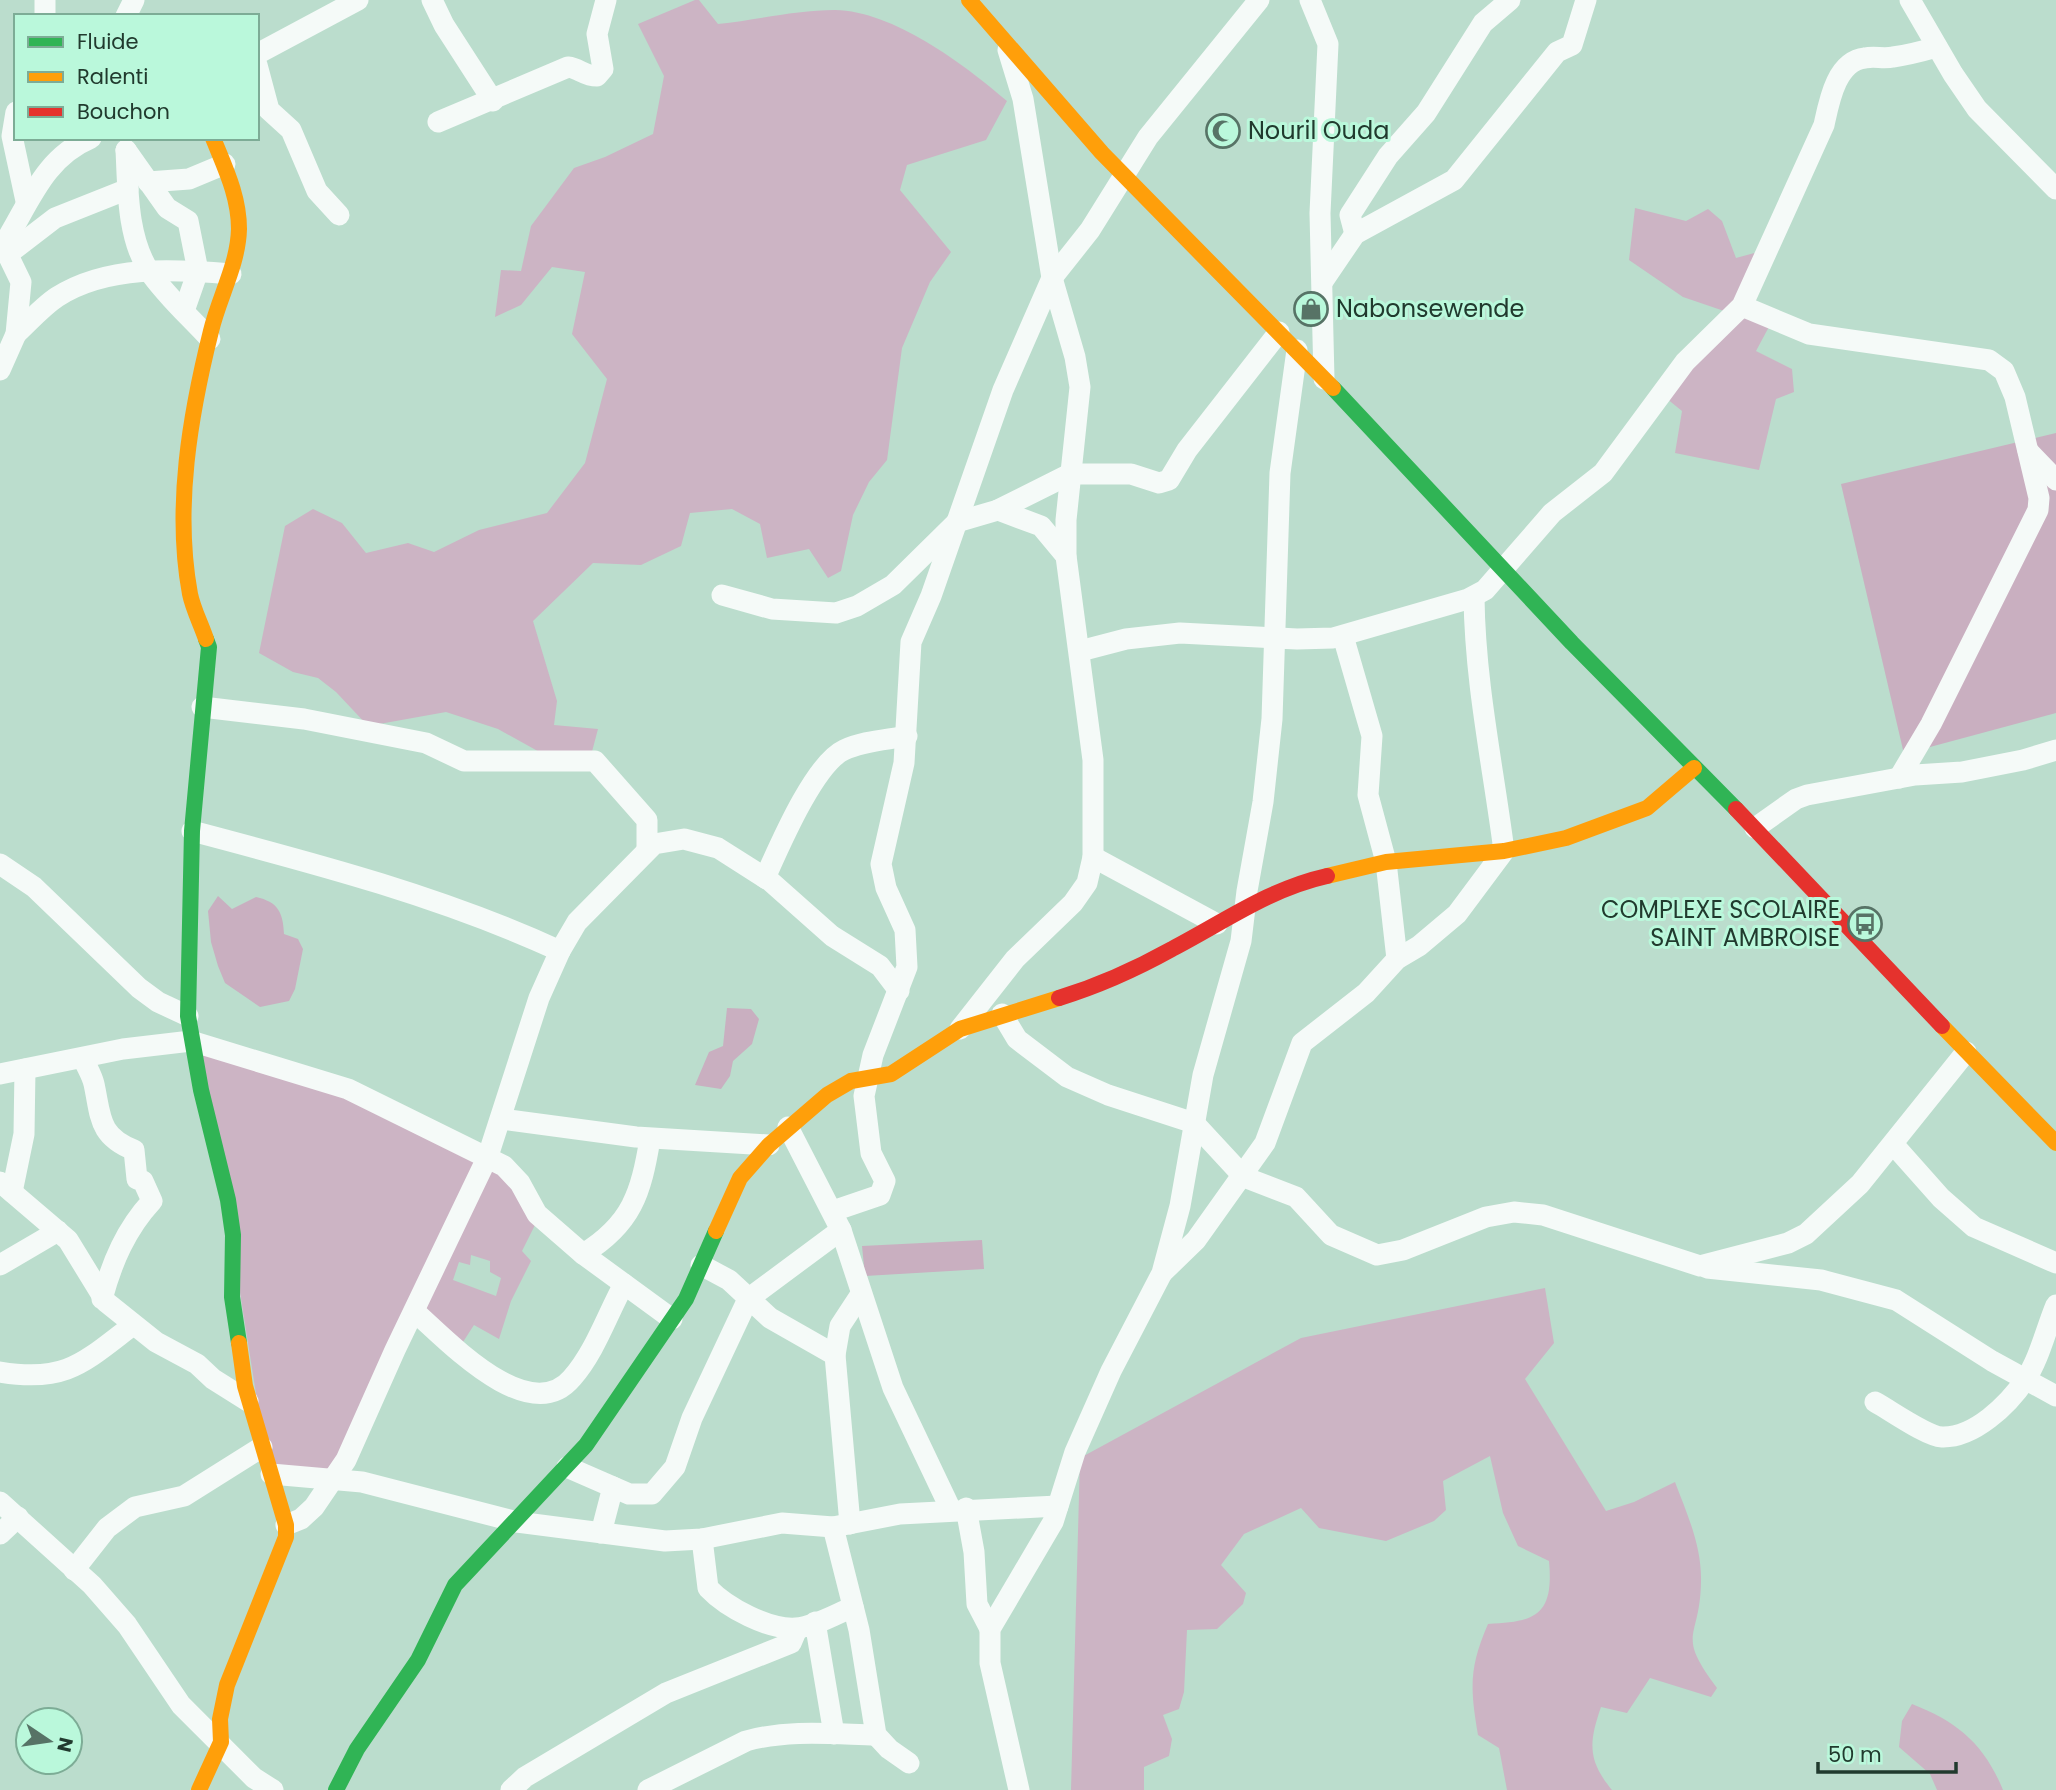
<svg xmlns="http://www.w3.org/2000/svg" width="2056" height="1790" font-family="Poppins,sans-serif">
<rect width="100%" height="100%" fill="#bbddcd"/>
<!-- green -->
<g fill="#ccb4c4" fill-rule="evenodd">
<path d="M695,0H699L718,24C756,20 796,10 835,10C893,11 964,64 1007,101L986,140L907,165L900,190L951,252L930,282L902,348L887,460L869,482L853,515L841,571L828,578L809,549L767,558L760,524L732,509L690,513L681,546L641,565L593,563L533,621L557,701L554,725L598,729L589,763L552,759L498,729L446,712L368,726L336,692L318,678L293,672L259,653L285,526L313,509L342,523L366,553L408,543L434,552L479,530L547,513L585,463L607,379L572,334L585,272L552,267L521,305L495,317L501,270L521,271L531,226L574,168L605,157L653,134L664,76L638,24Z"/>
<path d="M1635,208L1686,221L1708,209L1722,221L1736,258L1758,252L1751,277L1727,312L1683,297L1629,260Z"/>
<path d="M1743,311L1771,323L1756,351L1792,369L1794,392L1776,399L1759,470L1675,453L1682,411L1666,398Z"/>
<path d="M202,1052L342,1094L481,1157L332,1470H276L257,1400Z"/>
<path d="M488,1163L516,1184L537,1221L522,1251L531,1261L511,1301L499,1339L474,1325L461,1345L417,1311ZM471,1255L490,1261V1272L501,1278L496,1296L453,1280L459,1262L470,1265Z"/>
<path d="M1545,1288L1554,1343L1525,1379L1606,1511L1634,1502L1675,1482C1687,1514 1702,1546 1701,1582C1700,1641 1675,1632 1717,1688L1711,1697L1650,1678L1627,1713L1601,1707C1589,1742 1587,1760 1612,1790H1507L1499,1748L1478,1735C1470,1688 1469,1668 1488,1624C1536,1622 1554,1615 1549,1561L1518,1546L1503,1513L1490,1456L1443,1481L1446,1510L1434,1521L1386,1541L1319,1528L1301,1508L1244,1534L1221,1565L1246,1593L1243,1604L1217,1629L1187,1630L1184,1692L1179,1709L1163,1715L1172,1739L1169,1756L1144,1767V1790H1071L1080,1458L1301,1338Z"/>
<path d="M1912,1704C1958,1722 1984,1744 2003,1790H1937L1930,1774L1899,1747L1902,1721Z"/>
</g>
<!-- forest -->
<g fill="#c9afc0">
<path d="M2056,433V713L1904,754L1841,484Z"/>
<path d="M218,896L232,909L256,897C278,902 283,912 284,934L298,939L303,949L295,989L289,1001L260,1007L225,983L218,966L211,942L208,911Z"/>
<path d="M727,1008L751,1009L759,1019L752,1044L733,1061L730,1076L721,1089L695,1085L709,1052L723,1046Z"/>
<path d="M982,1240L984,1269L865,1276L862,1246Z"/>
</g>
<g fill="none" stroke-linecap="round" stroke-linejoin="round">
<!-- street -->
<g stroke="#f5faf8" stroke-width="21">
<path d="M45,0V16"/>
<path d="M432,0L444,25L493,101"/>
<path d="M1310,0L1328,44L1320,213L1324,379"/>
<path d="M1910,0L1953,74L1977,109L2056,189"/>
<path d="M126,16L134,0"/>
<path d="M257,54L358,0"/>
<path d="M257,65L269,110L291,130L317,191L339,215"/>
<path d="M16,112L12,136L26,201"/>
<path d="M438,122L568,67C579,68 584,76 597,76L603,69L597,34L606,0"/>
<path d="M126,150C128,189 127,237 149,271C166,296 190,317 210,339"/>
<path d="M126,150L167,208L188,221L198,271L184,311"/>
<path d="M148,182L189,179L225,164"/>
<path d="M1355,234L1350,215L1388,156L1426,113L1483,23L1510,0"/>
<path d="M0,250C28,208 41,159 91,138"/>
<path d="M8,254L55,218L128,189"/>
<path d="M1323,281L1355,234L1454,180L1557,52L1572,45L1586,0"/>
<path d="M1742,306L1809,334L1989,360L2004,371L2015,397L2039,498L2038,510L1931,724L1899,778"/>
<path d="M16,334C29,322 42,307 57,297C107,265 174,269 231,274"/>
<path d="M0,370L16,334L21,282L3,245"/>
<path d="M2028,451L2056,480"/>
<path d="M998,510L1070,474H1131L1159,483L1169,480L1187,450L1279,332"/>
<path d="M722,595L772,609L836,613L857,606L893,585L957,522L998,510L1041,526L1066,556"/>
<path d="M1343,636L1372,736L1368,795L1386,862L1397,959"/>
<path d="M1080,651L1126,639L1180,633L1297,639L1333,638L1468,599L1485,590L1552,513L1603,473L1685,362L1742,306L1824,125C1829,102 1836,61 1865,58C1874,56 1884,59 1893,57C1908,55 1923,51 1937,47"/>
<path d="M202,707L304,719L426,743L464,761H595L647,820V850"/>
<path d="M1755,828L1796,799L1807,795L1915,775L1962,772L2023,760L2056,750"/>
<path d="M192,831C317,864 443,897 560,951"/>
<path d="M1093,857L1217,924"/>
<path d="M0,864L34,887L139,988L158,1002L188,1016"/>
<path d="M765,878C779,847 814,764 844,750C863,741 886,740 907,736"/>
<path d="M1002,1014L1017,1039L1067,1077L1108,1095L1194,1123L1244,1177L1296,1197L1331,1235L1377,1255L1403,1250L1486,1217L1514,1212L1543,1215L1700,1266L1788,1243L1806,1234L1860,1184L1966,1052"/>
<path d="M960,1029L1015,959L1073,903L1087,883L1093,857V760L1066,556V520L1080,387L1075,357L1052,278L1023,99L1008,50"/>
<path d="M83,1058C86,1066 92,1075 94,1084C101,1116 98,1136 134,1150L137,1179L143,1181L152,1201C126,1229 112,1262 102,1299"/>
<path d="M0,1074L123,1049L191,1041L348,1089L504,1166L520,1183L537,1214L583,1254L672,1319"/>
<path d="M502,1119L636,1137L769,1145"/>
<path d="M788,1127L841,1230L893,1388L951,1510"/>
<path d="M1893,1144L1941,1198L1974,1227L2056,1263"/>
<path d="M0,1182L68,1240L106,1302L156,1342L197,1364L213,1379L248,1401"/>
<path d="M12,1192L24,1134L25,1069"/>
<path d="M833,1211L880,1195L885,1181L871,1153L864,1096L873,1055L907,967L905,930L886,888L881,864L904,763L911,642L931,596L1003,390L1052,278L1090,230L1148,137L1259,0"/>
<path d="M583,1254C632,1224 641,1193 650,1139"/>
<path d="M0,1265L58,1231"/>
<path d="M701,1265L729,1280L770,1318L835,1355"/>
<path d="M1707,1268L1821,1280L1896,1300L1992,1361L2056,1396"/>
<path d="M1163,1272L1196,1240L1265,1143L1302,1043L1366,993L1397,959L1419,946L1457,914L1504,851C1493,766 1475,683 1474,597"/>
<path d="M415,1312C446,1339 529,1429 572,1378C595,1352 607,1315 624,1284"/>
<path d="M0,1372C66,1383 83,1363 133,1325"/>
<path d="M1875,1402C1890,1410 1926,1436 1942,1437C1974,1438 2008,1405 2025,1380C2039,1360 2046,1329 2056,1305"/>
<path d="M567,1467L629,1494H652L675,1467L692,1418L748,1299L841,1230"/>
<path d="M271,1474L362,1482L517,1522L665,1541L702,1539L782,1523L833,1527L900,1514L1058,1506"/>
<path d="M0,1502L92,1585L127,1625L181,1705L254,1778L273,1790"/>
<path d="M966,1508L974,1552L977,1604L990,1629"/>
<path d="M850,1524L835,1355L840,1326L861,1294"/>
<path d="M286,1525L301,1519L314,1507L346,1460L395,1350L488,1156L539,998L560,951L577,922L654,844L684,839L718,848L770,881L832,936L880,966L899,991"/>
<path d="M833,1527L859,1630L876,1735L889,1749L909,1763"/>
<path d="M601,1533L613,1487"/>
<path d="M0,1534L18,1517"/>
<path d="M702,1539L708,1588C727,1608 769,1630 796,1628C814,1627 836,1614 853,1607"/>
<path d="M74,1570L107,1528L135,1507L184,1496L262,1447"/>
<path d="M815,1622L834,1734"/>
<path d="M511,1790L525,1777L666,1693L791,1643L797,1629"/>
<path d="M648,1790L746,1741C789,1729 833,1734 876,1735"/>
<path d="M1019,1790L990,1663V1629L1053,1522L1075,1452L1111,1371L1162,1273L1180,1206L1203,1075L1241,941L1247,891L1263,802L1272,719L1280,473L1297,350"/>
</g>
<!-- fast -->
<g stroke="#30b455" stroke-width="16">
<path d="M1333,388L1572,643L1736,809"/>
<path d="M206,639L209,647L192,831L188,1016L201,1090L228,1200L233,1235L232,1297L239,1343"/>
<path d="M336,1790L357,1749L418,1660L455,1585L586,1445L686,1299L716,1231"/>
</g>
<!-- slow -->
<g stroke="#ff9f0a" stroke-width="16">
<path d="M969,0L1102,153L1333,388"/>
<path d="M206,639C201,624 193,609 190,594C174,508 190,415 211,331C219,297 238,265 239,229C239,196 225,168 213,138"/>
<path d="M1327,876L1386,862L1504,851L1566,838L1647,808L1694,768"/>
<path d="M1942,1026L2056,1143"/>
<path d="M716,1231L740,1178L769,1145L827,1095L851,1081L891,1074L960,1029L1059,998"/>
<path d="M199,1790L221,1742L220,1719L227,1685L286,1537V1525L245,1386L239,1343"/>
</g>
<!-- jam -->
<g stroke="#e5322d" stroke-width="16">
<path d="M1736,809L1942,1026"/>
<path d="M1059,998C1098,986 1136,969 1172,949C1224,922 1269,889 1327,876"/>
</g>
</g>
<!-- icons -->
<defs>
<g id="mosque-ring" transform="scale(1.75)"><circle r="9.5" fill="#baf8db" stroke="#577366" stroke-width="1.5"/><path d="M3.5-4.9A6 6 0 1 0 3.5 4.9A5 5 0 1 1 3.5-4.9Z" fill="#577366"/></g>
<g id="shop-ring" transform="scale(1.75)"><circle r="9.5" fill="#baf8db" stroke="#577366" stroke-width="1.5"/><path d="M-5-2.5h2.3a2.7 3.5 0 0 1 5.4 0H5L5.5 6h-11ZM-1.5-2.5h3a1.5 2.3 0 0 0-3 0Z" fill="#577366"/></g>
<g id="bus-ring" transform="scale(1.75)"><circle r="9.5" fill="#baf8db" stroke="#577366" stroke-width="1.5"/><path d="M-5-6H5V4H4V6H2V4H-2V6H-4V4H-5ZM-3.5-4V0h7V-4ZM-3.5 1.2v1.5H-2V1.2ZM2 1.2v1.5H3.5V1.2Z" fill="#577366"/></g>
</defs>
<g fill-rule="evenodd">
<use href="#mosque-ring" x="1223" y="131"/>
<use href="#shop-ring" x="1311" y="309"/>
<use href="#bus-ring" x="1865" y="924"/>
</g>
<g text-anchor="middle" stroke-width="6" stroke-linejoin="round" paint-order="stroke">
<!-- poi labels -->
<g font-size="24" fill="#213a2e" stroke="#baf8db" text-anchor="start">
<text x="1248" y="139">Nouril Ouda</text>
<text x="1336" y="317">Nabonsewende</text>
<text x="1840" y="918" text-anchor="end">COMPLEXE SCOLAIRE<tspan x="1840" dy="28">SAINT AMBROISE</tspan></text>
</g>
</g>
<!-- legend -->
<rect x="14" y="14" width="245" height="126" fill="#baf8db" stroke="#7dac96" stroke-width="2"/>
<rect x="28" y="37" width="35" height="10" fill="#30b455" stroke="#7dac96" stroke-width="2"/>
<text x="77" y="49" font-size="21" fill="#213a2e">Fluide</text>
<rect x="28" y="72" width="35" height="10" fill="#ff9f0a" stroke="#7dac96" stroke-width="2"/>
<text x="77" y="84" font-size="21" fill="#213a2e">Ralenti</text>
<rect x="28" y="107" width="35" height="10" fill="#e5322d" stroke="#7dac96" stroke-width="2"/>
<text x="77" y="119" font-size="21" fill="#213a2e">Bouchon</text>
<!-- north arrow -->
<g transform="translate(49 1741) rotate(103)"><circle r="33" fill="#baf8db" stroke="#7dac96" stroke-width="2"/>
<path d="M0-5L12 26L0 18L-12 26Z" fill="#577366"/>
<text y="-10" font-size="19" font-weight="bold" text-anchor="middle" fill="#213a2e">N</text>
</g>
<!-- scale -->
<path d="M1818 1762v10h138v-10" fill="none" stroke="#213a2e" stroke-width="3.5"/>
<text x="1828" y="1762" font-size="21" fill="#213a2e" stroke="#baf8db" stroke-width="5" paint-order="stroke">50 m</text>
</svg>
